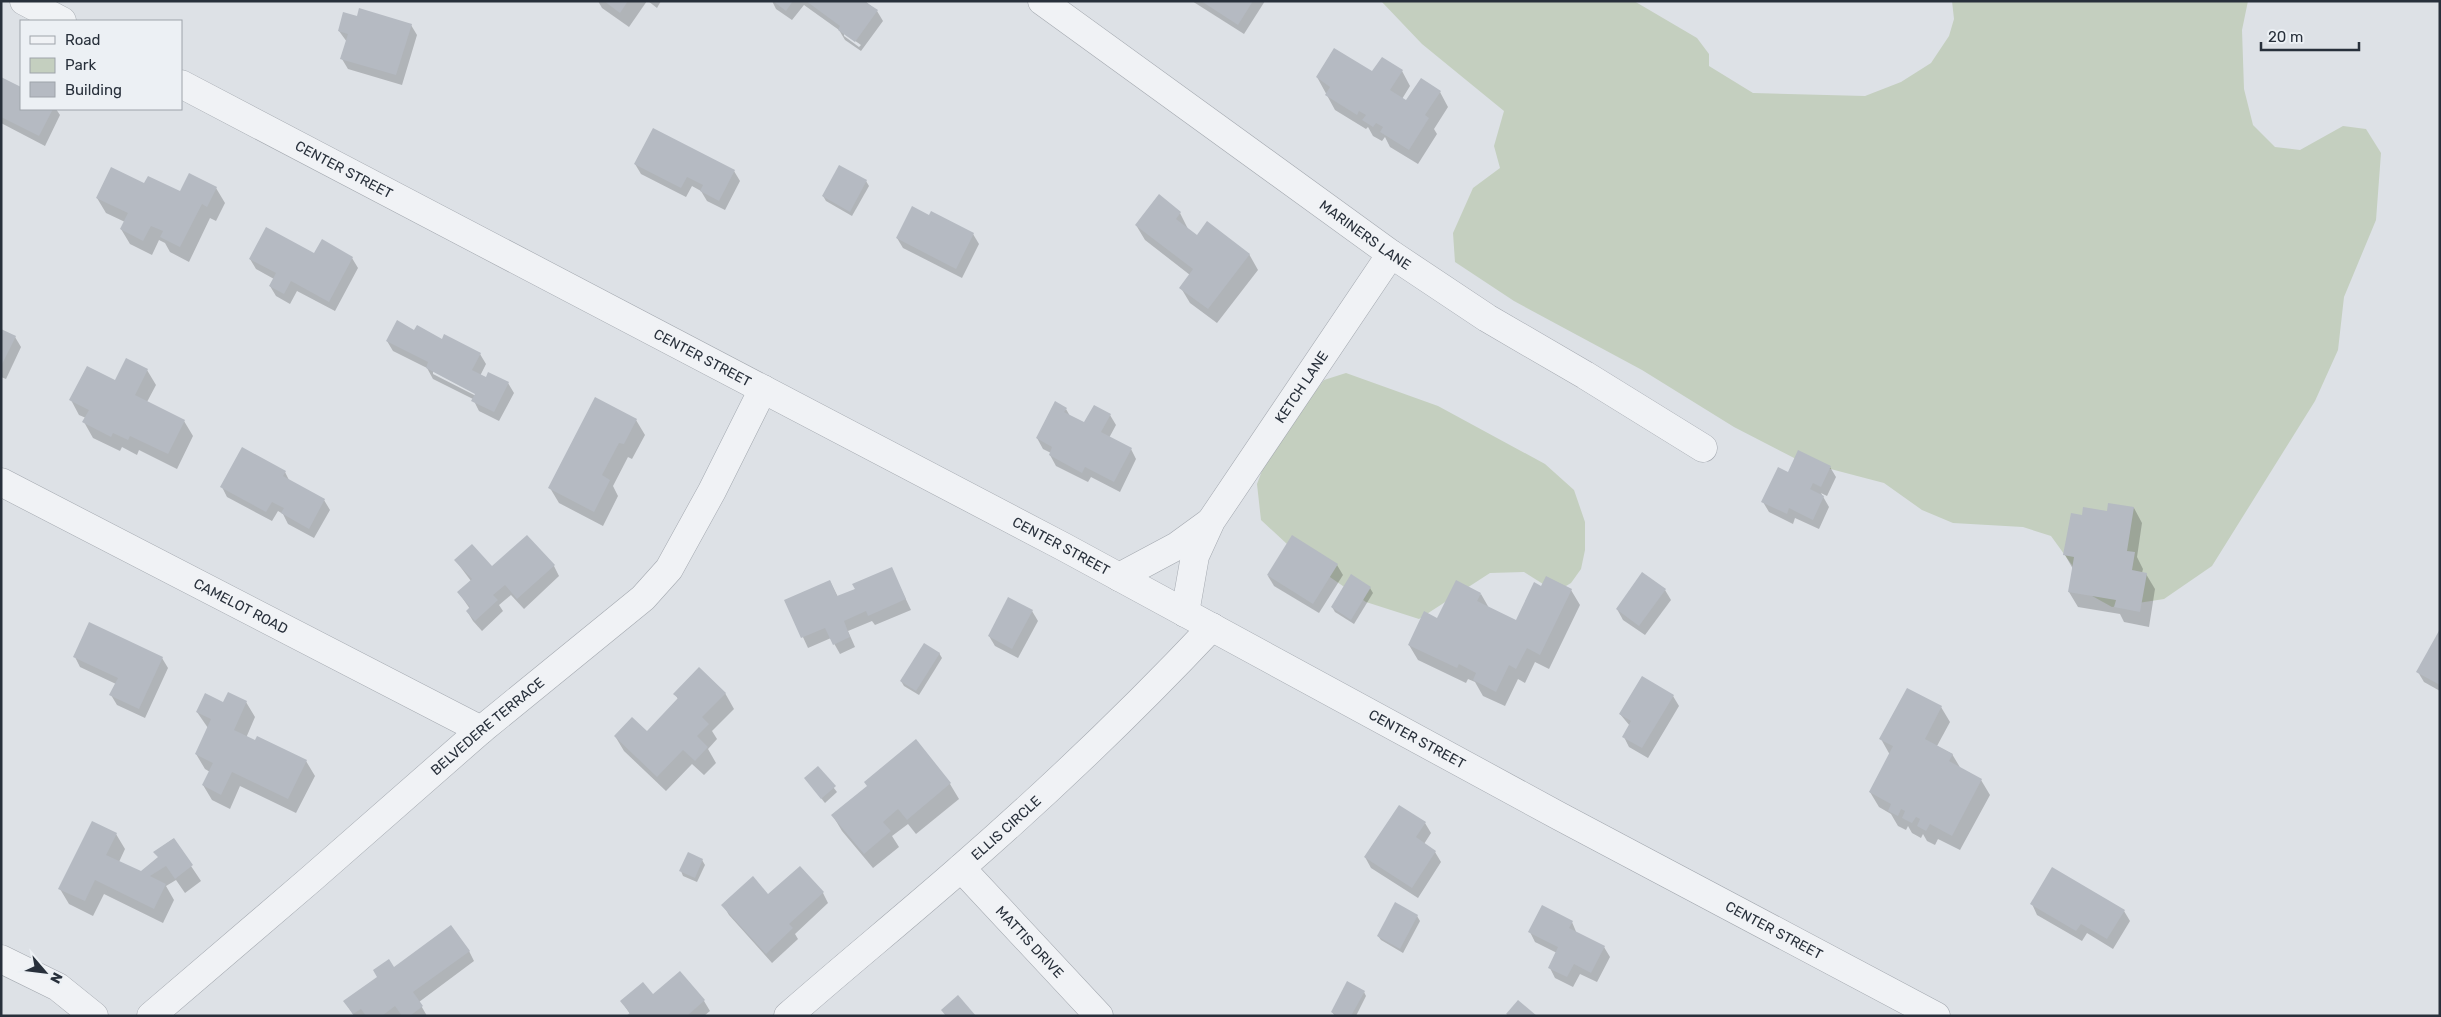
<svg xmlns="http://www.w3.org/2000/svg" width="2441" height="1017" font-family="Rubik,sans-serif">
<rect width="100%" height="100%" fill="#dde1e6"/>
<!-- green -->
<g fill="#c4cfbf">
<path d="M1381,1H1634L1697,38L1709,54V66L1753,93L1865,96L1901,82L1931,63L1949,36L1954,19L1952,1H2248L2242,30L2244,89L2253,125L2275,147L2300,150L2343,126L2366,129L2381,153L2376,220L2344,297L2338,350L2315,401L2212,566L2164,599L2112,607L2085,592L2072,565L2051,536L2023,527L1953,523L1922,510L1884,483L1800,461L1734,427L1642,370L1514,301L1455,262L1453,233L1473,188L1500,168L1494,146L1504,111L1422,44Z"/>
<path d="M1346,373L1438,406L1545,464L1574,490L1585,522V550L1581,569L1571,583L1561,589L1543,584L1524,572L1490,573L1419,619L1366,602L1301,557L1261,520L1257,484L1269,452L1324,380Z"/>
</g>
<!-- shadow -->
<g fill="#0003" fill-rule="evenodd">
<path d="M598,1H647L629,27L602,8Z"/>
<path d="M648,1H661L657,8Z"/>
<path d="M772,1H865L877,11L883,21L861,51L845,40L839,30L804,5L792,20L776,9ZM844,33L861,45L859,47L844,36Z"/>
<path d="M1192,1H1265L1244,34Z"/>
<path d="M357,18L411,25L417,35L402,85L348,69L342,59L347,42L339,31Z"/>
<path d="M1402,71L1410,86L1402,99L1406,102L1440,92L1448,107L1434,129L1437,134L1418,164L1390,147L1385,137L1382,141L1373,136L1368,127L1366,129L1335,110L1317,77Z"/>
<path d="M1,78L21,88V109H56L60,115L45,146L1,123Z"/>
<path d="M635,164L734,171L740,181L725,210L707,201L701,191L692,186L686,197L641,174Z"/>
<path d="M866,181L869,186L852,216L826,201L823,196Z"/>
<path d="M145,185L180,193L216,188L225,203L216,221L210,218L189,262L170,252L165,243L159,240L152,255L130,244L121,229L125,222L106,213L97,198Z"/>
<path d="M1180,213L1188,229L1197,236L1249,254L1258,270L1217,323L1190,303L1181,288L1190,275L1145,240L1136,225Z"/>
<path d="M930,217L973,234L979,244L962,278L903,248L897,238Z"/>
<path d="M315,255L352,258L358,268L335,311L297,291L290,304L276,296L270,286L274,279L256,269L250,259Z"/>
<path d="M1,330L15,337L21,347L6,379L1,377Z"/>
<path d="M415,331L442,340L445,336L480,354L486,364L480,376L508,383L514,393L499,421L479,411L473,399L433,379L427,368L393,351L387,341ZM433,371L481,396L480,398L433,374Z"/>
<path d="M147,370L156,385L147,402L184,421L193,436L177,469L139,450L137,455L122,447L120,451L93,438L84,422L86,418L79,415L71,400Z"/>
<path d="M1066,409L1070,416L1085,424L1110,415L1116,425L1109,438L1131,449L1136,459L1120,492L1091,477L1088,482L1056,466L1050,455L1051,453L1043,449L1037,438Z"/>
<path d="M636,420L645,435L632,459L628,457L613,486L618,496L603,526L559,503L550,488Z"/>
<path d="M1830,467L1836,477L1827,496L1821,493L1829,507L1819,529L1795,518L1793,524L1769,512L1763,502Z"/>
<path d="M285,472L290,482L324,500L330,510L314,538L288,524L283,514L278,511L272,521L227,497L222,487Z"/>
<path d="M2134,508L2142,523L2137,557L2143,569L2142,573L2146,574L2155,589L2149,627L2124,622L2120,614L2078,607L2069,592L2073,569L2065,555L2083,516Z"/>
<path d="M456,561L492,568L554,566L559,576L524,609L511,595L499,605L503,611L482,631L473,621L467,611L470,609L459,593L471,581Z"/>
<path d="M1337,565L1343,575L1319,613L1274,586L1268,576Z"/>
<path d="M891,568L911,610L875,625L872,621L848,631L855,647L840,654L831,638L808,648L786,600L830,581L838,597L856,589Z"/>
<path d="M1370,588L1373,593L1354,624L1335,612L1332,607Z"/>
<path d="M1542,588L1571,590L1580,605L1549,669L1535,662L1525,683L1518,679L1505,706L1483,696L1475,682L1468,679L1466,683L1418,660L1409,645L1438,620L1481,594L1489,608L1516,622Z"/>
<path d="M1665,590L1671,600L1645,635L1623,620L1617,609Z"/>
<path d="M1032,611L1038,621L1018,658L995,646L989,636Z"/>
<path d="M2440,632V691L2424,682L2418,672Z"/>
<path d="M939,653L942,658L919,695L904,686L901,681Z"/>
<path d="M75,657L162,658L168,668L145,718L117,705L111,695L116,684L80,667Z"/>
<path d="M725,693L734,709L712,731L717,739L708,749L716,763L704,775L692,764L666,791L624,751L615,736L647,733L678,699L675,694Z"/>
<path d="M229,694L246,702L255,717L246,738L306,761L315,776L296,813L240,786L230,809L212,800L203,785L210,772L205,769L196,754L208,728L197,712L224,704Z"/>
<path d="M1673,696L1679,706L1648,758L1629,747L1624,737L1630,726L1620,714Z"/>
<path d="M1941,707L1950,722L1937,746L1952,754L1961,769L1981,780L1990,795L1960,850L1938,839L1935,845L1927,841L1923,834L1921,838L1912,833L1908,826L1906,830L1898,826L1891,814L1879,807L1870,792L1890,755L1881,739Z"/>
<path d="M916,741L950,784L959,799L916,834L908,824L892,836L899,847L873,868L842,831L833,816L869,786Z"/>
<path d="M818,768L837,792L825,803L805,778Z"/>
<path d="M1425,823L1431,833L1424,844L1435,852L1441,862L1418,898L1371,868L1365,857Z"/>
<path d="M116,834L125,849L119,862L141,872L159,858L155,852L173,839L201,881L185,893L176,880L166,886L174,900L163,923L104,894L93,916L69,904L60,889Z"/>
<path d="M702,860L705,865L697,882L683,876L681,871Z"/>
<path d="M823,893L828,903L795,934L798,939L772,963L729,915L723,905L768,895Z"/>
<path d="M2032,904L2124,911L2130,921L2113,949L2087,933L2082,941L2037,915Z"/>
<path d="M1417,916L1420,921L1403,953L1381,940L1378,936Z"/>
<path d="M1572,922L1577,934L1604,947L1610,957L1597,982L1580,974L1573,987L1555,978L1550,968L1557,953L1535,942L1530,932Z"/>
<path d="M469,951L474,961L419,1002L427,1016H354L345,1002L394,968Z"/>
<path d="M1364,992L1366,996L1356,1016H1335L1332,1012Z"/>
<path d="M653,995L704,1001L710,1011L704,1016H628L630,1014L622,1002Z"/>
</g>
<!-- building -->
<g fill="#b5bac2">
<path d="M604,1H628L620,13Z"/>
<path d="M773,1H793L786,11Z"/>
<path d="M806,1H864L878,10L855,42L838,30L840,26Z"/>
<path d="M1201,1H1253L1238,25Z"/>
<path d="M359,8L412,24L396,75L340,59L348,34L338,31L343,12L357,16Z"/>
<path d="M1334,48L1372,71L1382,57L1403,70L1390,90L1406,100L1421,78L1441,91L1425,115L1429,118L1409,150L1380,132L1383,127L1376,123L1373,127L1362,120L1366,115L1359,111L1357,115L1325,95L1330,87L1316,77Z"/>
<path d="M1,77L21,87V109H53L39,136L1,117Z"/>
<path d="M653,128L735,170L719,201L700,191L703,185L687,177L681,188L634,164Z"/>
<path d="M839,165L867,180L850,212L822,196Z"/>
<path d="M111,167L144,183L148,176L180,191L189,173L217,187L207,207L202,204L180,247L160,237L163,231L151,226L143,241L120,229L128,213L96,198Z"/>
<path d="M1159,194L1181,212L1176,219L1197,235L1207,221L1250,254L1208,309L1179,288L1193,269L1135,225Z"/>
<path d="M912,206L929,215L931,211L974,233L956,269L896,238Z"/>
<path d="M266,227L314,253L322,239L353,257L329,302L291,281L284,294L269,286L276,273L249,259Z"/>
<path d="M397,320L414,330L417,325L442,339L444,334L481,353L472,370L486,377L488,372L509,382L494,412L471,401L475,394L426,368L428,362L386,341Z"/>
<path d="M1,329L16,336L1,366Z"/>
<path d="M126,358L148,369L135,395L185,420L168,454L130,436L128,440L113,433L111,437L82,422L89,410L69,400L87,366L115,380Z"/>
<path d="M595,397L637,419L624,444L619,443L602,475L610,480L594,512L548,488Z"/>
<path d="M1055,401L1067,408L1064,412L1084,422L1094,405L1111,414L1101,432L1132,448L1114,482L1085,467L1082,473L1049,455L1052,447L1036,438Z"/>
<path d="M242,447L286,471L283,476L325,499L309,529L281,513L284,508L272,502L266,512L220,487Z"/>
<path d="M1798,450L1831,466L1821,487L1813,483L1810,489L1824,496L1813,520L1789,508L1787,514L1761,502L1778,467L1788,472Z"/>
<path d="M2108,503L2134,507L2127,551L2135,552L2132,570L2147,573L2140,612L2114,607L2116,600L2068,592L2074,557L2063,555L2071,513L2082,515L2083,507L2107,511Z"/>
<path d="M527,535L555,565L517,599L505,585L493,595L498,600L475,621L466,611L470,607L457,592L472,579L454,560L472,544L492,566Z"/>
<path d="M1292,535L1338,564L1313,604L1267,575Z"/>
<path d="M892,567L906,599L868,616L866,611L844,621L850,637L833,645L825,628L801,638L784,600L830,580L837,596L855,589L852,584Z"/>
<path d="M1642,572L1666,589L1639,626L1616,609Z"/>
<path d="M1351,574L1371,587L1351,620L1331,607Z"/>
<path d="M1546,576L1572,589L1540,655L1527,648L1516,669L1509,665L1496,692L1473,680L1476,673L1459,664L1457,668L1408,645L1424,611L1437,618L1456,580L1481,593L1477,601L1516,620L1534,582L1541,586Z"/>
<path d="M1008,597L1033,610L1012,649L988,636Z"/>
<path d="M89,622L163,657L139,709L109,695L118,678L73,657Z"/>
<path d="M2440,629V685L2416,672Z"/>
<path d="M924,643L940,653L916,691L900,681Z"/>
<path d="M699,667L726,693L702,717L709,724L697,736L708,747L695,761L683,750L657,777L614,736L632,717L647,731L678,698L673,694Z"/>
<path d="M1642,676L1674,695L1642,748L1622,737L1631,721L1619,714Z"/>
<path d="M1907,688L1942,706L1925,739L1953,754L1949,761L1982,779L1952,836L1930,824L1926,831L1917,826L1920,819L1916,817L1912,823L1902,818L1905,811L1901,809L1898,816L1888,811L1891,804L1869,792L1893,746L1879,739Z"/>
<path d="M228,692L247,701L234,730L255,740L257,736L307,760L288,799L232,772L221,795L202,785L213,763L195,754L211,719L196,712L205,693L223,702Z"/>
<path d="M916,739L951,783L907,820L898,809L883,822L891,831L864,854L831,815L867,786L864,782Z"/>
<path d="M818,766L836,786L821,799L804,778Z"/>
<path d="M1399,805L1426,822L1416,837L1436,851L1412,888L1364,857Z"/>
<path d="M92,821L117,833L106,855L141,871L158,857L153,852L174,838L193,865L175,879L166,866L150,876L166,884L154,909L95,880L85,901L58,889Z"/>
<path d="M688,852L703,859L695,878L679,871Z"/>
<path d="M800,866L824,892L789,924L793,928L766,954L721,905L753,876L768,894Z"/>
<path d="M2052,867L2125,910L2107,939L2081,924L2076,931L2030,904Z"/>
<path d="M1395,902L1418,915L1400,949L1377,936Z"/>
<path d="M1542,905L1573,921L1569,928L1605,946L1591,973L1574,964L1567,977L1548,968L1558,947L1528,932Z"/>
<path d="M451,925L470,951L413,992L423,1006L410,1016H402L395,1006L382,1016H366L361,1009L353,1014L343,1001L377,977L373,970L389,959L394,967Z"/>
<path d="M680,971L705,1000L687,1016H626L630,1013L620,1001L643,982L653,994Z"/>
<path d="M1347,981L1365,991L1351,1016H1338L1331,1012Z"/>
<path d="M958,995L976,1016H946L941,1010Z"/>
<path d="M1518,1000L1537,1016H1509L1506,1014Z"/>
</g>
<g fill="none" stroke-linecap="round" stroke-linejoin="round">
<!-- minor casing -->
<g stroke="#a3a8af" stroke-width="29">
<g id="minor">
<path id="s1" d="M1042,1L1391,254L1487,318L1585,375L1703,448"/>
<path id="s2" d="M1,482L481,730"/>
<path d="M1119,577L1177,546L1210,522"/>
<path id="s3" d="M1185,613L1195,556L1211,521L1391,254"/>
<path id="s4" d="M961,868L1099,1016"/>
<path d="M1,959L58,987L94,1016"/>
<path id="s5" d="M151,1016L311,879L481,730L643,598L669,569L712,491L763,389"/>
<path id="s6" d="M788,1016C845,966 904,918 961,868C1048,792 1132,712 1212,627"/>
</g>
</g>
<!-- tertiary casing -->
<g stroke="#a3a8af" stroke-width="29">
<g id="tertiary">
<path d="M24,1L62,21"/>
<path id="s7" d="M181,84L1064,547L1559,816L1936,1016"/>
</g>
</g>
<!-- minor -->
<use href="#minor" stroke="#f0f2f5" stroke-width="28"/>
<!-- tertiary -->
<use href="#tertiary" stroke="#f0f2f5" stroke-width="28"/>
</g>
<g text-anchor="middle" stroke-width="4.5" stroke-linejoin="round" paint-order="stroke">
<!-- street labels -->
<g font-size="14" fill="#28303b" stroke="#ecf0f4">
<text dy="5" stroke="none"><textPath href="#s7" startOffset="184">CENTER STREET</textPath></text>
<text dy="5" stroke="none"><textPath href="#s1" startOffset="399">MARINERS LANE</textPath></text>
<text dy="5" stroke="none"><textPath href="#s7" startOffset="589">CENTER STREET</textPath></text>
<text dy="5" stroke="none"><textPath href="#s3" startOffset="258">KETCH LANE</textPath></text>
<text dy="5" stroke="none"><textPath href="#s7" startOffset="994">CENTER STREET</textPath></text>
<text dy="5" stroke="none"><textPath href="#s2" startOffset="270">CAMELOT ROAD</textPath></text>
<text dy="5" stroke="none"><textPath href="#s5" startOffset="444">BELVEDERE TERRACE</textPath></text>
<text dy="5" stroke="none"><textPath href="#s7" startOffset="1399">CENTER STREET</textPath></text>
<text dy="5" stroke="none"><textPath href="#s6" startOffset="288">ELLIS CIRCLE</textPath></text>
<text dy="5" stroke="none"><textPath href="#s7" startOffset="1804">CENTER STREET</textPath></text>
<text dy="5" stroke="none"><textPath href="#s4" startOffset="101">MATTIS DRIVE</textPath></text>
</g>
</g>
<!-- border -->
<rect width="2441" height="1017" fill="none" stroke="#28303b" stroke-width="5"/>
<!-- legend -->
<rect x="20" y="20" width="162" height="90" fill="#ecf0f4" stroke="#9ea3aa"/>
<rect x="30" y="36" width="25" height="8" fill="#f0f2f5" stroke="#9ea3aa"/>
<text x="65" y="45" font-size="15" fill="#28303b">Road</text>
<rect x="30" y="58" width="25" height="15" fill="#c4cfbf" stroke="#9ea3aa"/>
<text x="65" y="70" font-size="15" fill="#28303b">Park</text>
<rect x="30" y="82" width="25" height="15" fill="#b5bac2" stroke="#9ea3aa"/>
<text x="65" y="95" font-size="15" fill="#28303b">Building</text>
<!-- north arrow -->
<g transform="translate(45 972) rotate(118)" stroke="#ecf0f4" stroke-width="4" paint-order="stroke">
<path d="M0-4L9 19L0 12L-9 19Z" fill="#28303b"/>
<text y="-8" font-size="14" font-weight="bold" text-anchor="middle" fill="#28303b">N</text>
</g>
<!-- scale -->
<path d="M2261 42v8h98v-8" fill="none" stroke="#28303b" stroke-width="2.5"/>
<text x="2268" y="42" font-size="15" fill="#28303b" stroke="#ecf0f4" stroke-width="4" paint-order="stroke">20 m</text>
</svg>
